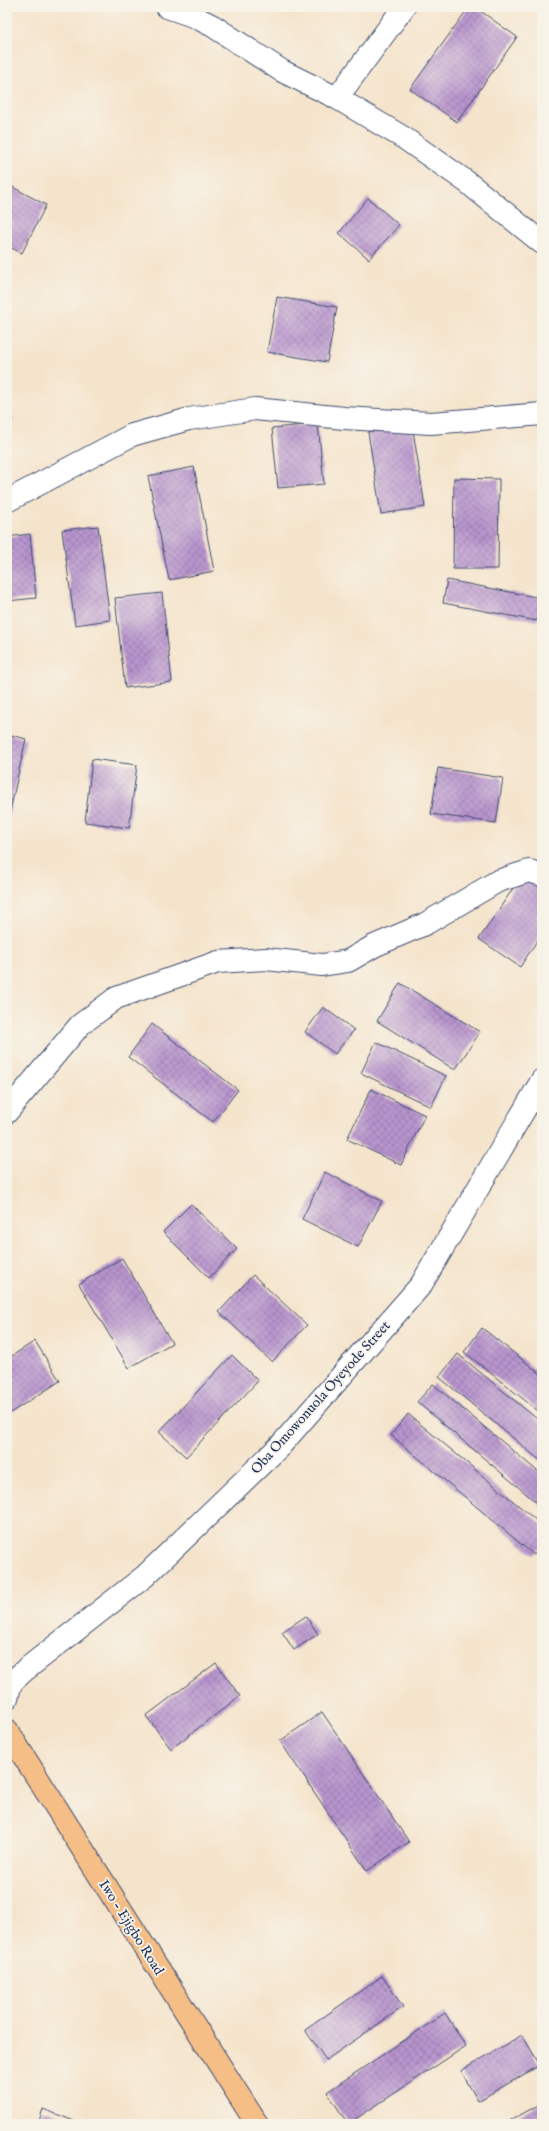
<svg xmlns="http://www.w3.org/2000/svg" width="549" height="2131" font-family="'IM FELL English',serif">
<defs>
<pattern id="building-cross-hatch" width="8" height="8" patternUnits="userSpaceOnUse"><rect width="8" height="8" fill="#b894ce"/><path d="M0 0l8 8M0 8l8-8" fill="none" stroke="#9579aa"/></pattern>
</defs>
<rect width="100%" height="100%" fill="#f7f3e8"/>
<filter id="ink" filterUnits="userSpaceOnUse"><feTurbulence type="fractalNoise" baseFrequency=".025" numOctaves="2"/><feDisplacementMap in="SourceGraphic" scale="8" xChannelSelector="R" yChannelSelector="G"/><feConvolveMatrix kernelMatrix="1 2 1 2 8 2 1 2 1" color-interpolation-filters="sRGB"/></filter>
<filter id="wash" filterUnits="userSpaceOnUse"><feTurbulence type="fractalNoise" baseFrequency=".012" numOctaves="4" result="noise"/><feDisplacementMap in="SourceGraphic" scale="16" xChannelSelector="R" yChannelSelector="G"/><feGaussianBlur stdDeviation="0.9" result="paint"/><feColorMatrix in="noise" values="0 0 0 0 0 0 0 0 0 0 0 0 0 0 0 0 0 1.4 0 .05"/><feComposite in="paint" operator="in"/></filter>
<g filter="url(#wash)">
<rect width="100%" height="100%" fill="#f5e4cc"/>
<g id="blocks">
<!-- building -->
<g fill="url(#building-cross-hatch)">
<path d="M469,7H475L517,37L457,122L410,89Z"/>
<path d="M7,184L46,205L22,253L7,246Z"/>
<path d="M368,198L399,225L369,259L339,233Z"/>
<path d="M277,297L337,307L327,362L267,352Z"/>
<path d="M7,350L12,422L7,423Z"/>
<path d="M318,424L324,484L278,488L272,428Z"/>
<path d="M412,424L425,507L381,514L368,432Z"/>
<path d="M194,467L214,571L169,580L148,476Z"/>
<path d="M454,478L499,479L498,569H453Z"/>
<path d="M98,526L110,620L75,625L62,530Z"/>
<path d="M30,534L36,598L7,601V537Z"/>
<path d="M447,580L541,598L537,621L443,603Z"/>
<path d="M162,593L172,682L125,688L115,598Z"/>
<path d="M7,734L26,739L8,820H7Z"/>
<path d="M92,759L137,765L129,828L85,822Z"/>
<path d="M438,768L503,778L496,823L431,814Z"/>
<path d="M522,875L542,888V933L520,967L479,939Z"/>
<path d="M400,983L480,1032L455,1070L377,1021Z"/>
<path d="M323,1007L354,1030L335,1054L305,1032Z"/>
<path d="M152,1024L238,1090L213,1122L128,1057Z"/>
<path d="M376,1042L446,1076L431,1107L361,1073Z"/>
<path d="M371,1089L425,1115L401,1165L347,1139Z"/>
<path d="M325,1172L382,1201L358,1247L302,1219Z"/>
<path d="M191,1204L237,1249L209,1278L163,1232Z"/>
<path d="M122,1258L172,1343L129,1368L79,1284Z"/>
<path d="M253,1275L307,1325L272,1362L219,1312Z"/>
<path d="M482,1328L542,1375V1414L464,1352Z"/>
<path d="M35,1341L60,1381L7,1415V1359Z"/>
<path d="M458,1354L542,1423V1462L439,1377Z"/>
<path d="M232,1355L258,1381L186,1457L159,1432Z"/>
<path d="M433,1384L542,1475V1507L417,1402Z"/>
<path d="M408,1414L542,1525V1545L534,1555L391,1435Z"/>
<path d="M306,1616L318,1634L294,1650L282,1632Z"/>
<path d="M216,1663L240,1696L171,1749L146,1716Z"/>
<path d="M322,1712L409,1842L367,1871L280,1741Z"/>
<path d="M382,1976L403,2007L326,2060L305,2030Z"/>
<path d="M445,2013L466,2046L348,2124L327,2092Z"/>
<path d="M522,2035L540,2065L478,2101L461,2071Z"/>
<path d="M542,2103V2124H504Z"/>
<path d="M43,2109L82,2124H38Z"/>
</g>
</g>
</g>
<g filter="url(#ink)">
<use href="#blocks" fill-opacity="0" stroke="#3c4a6e" stroke-width="1"/>
<g fill="none" stroke-linecap="round" stroke-linejoin="round">
<!-- minor casing -->
<g stroke="#3c4a6e" stroke-width="24">
<g id="minor">
<path d="M167,7L193,16L213,26L282,71L337,98L404,138L467,182L542,243"/>
<path d="M337,98L404,7"/>
<path d="M7,501L132,435L189,419L255,409L344,418L431,423L542,414"/>
<path d="M7,1112L80,1025L116,998L218,962L266,959L322,965L348,961L374,946L425,924L498,881L529,871L542,875"/>
<path d="M7,1698L11,1683L25,1670L145,1576L280,1446L421,1285L542,1080"/>
</g>
</g>
<!-- major casing -->
<g stroke="#3c4a6e" stroke-width="24">
<path id="major" d="M7,1730L257,2124"/>
</g>
<!-- minor -->
<use href="#minor" stroke="#fff" stroke-width="22"/>
<!-- major -->
<use href="#major" stroke="#f6be87" stroke-width="22"/>
</g>
</g>
<g text-anchor="middle" stroke-width="3.5" stroke-linejoin="round" paint-order="stroke">
<!-- street labels -->
<g font-size="14" fill="#1b2f5e" stroke="#f7f3e8">
<text transform="translate(320 1397) rotate(-48)" y="5">Oba Omowonuola Oyeyode Street</text>
<text transform="translate(132 1927) rotate(58)" y="5">Iwo - Ejigbo Road</text>
</g>
</g>
<!-- margin -->
<rect width="549" height="2131" fill="none" stroke="#f7f3e8" stroke-width="24"/>
</svg>
